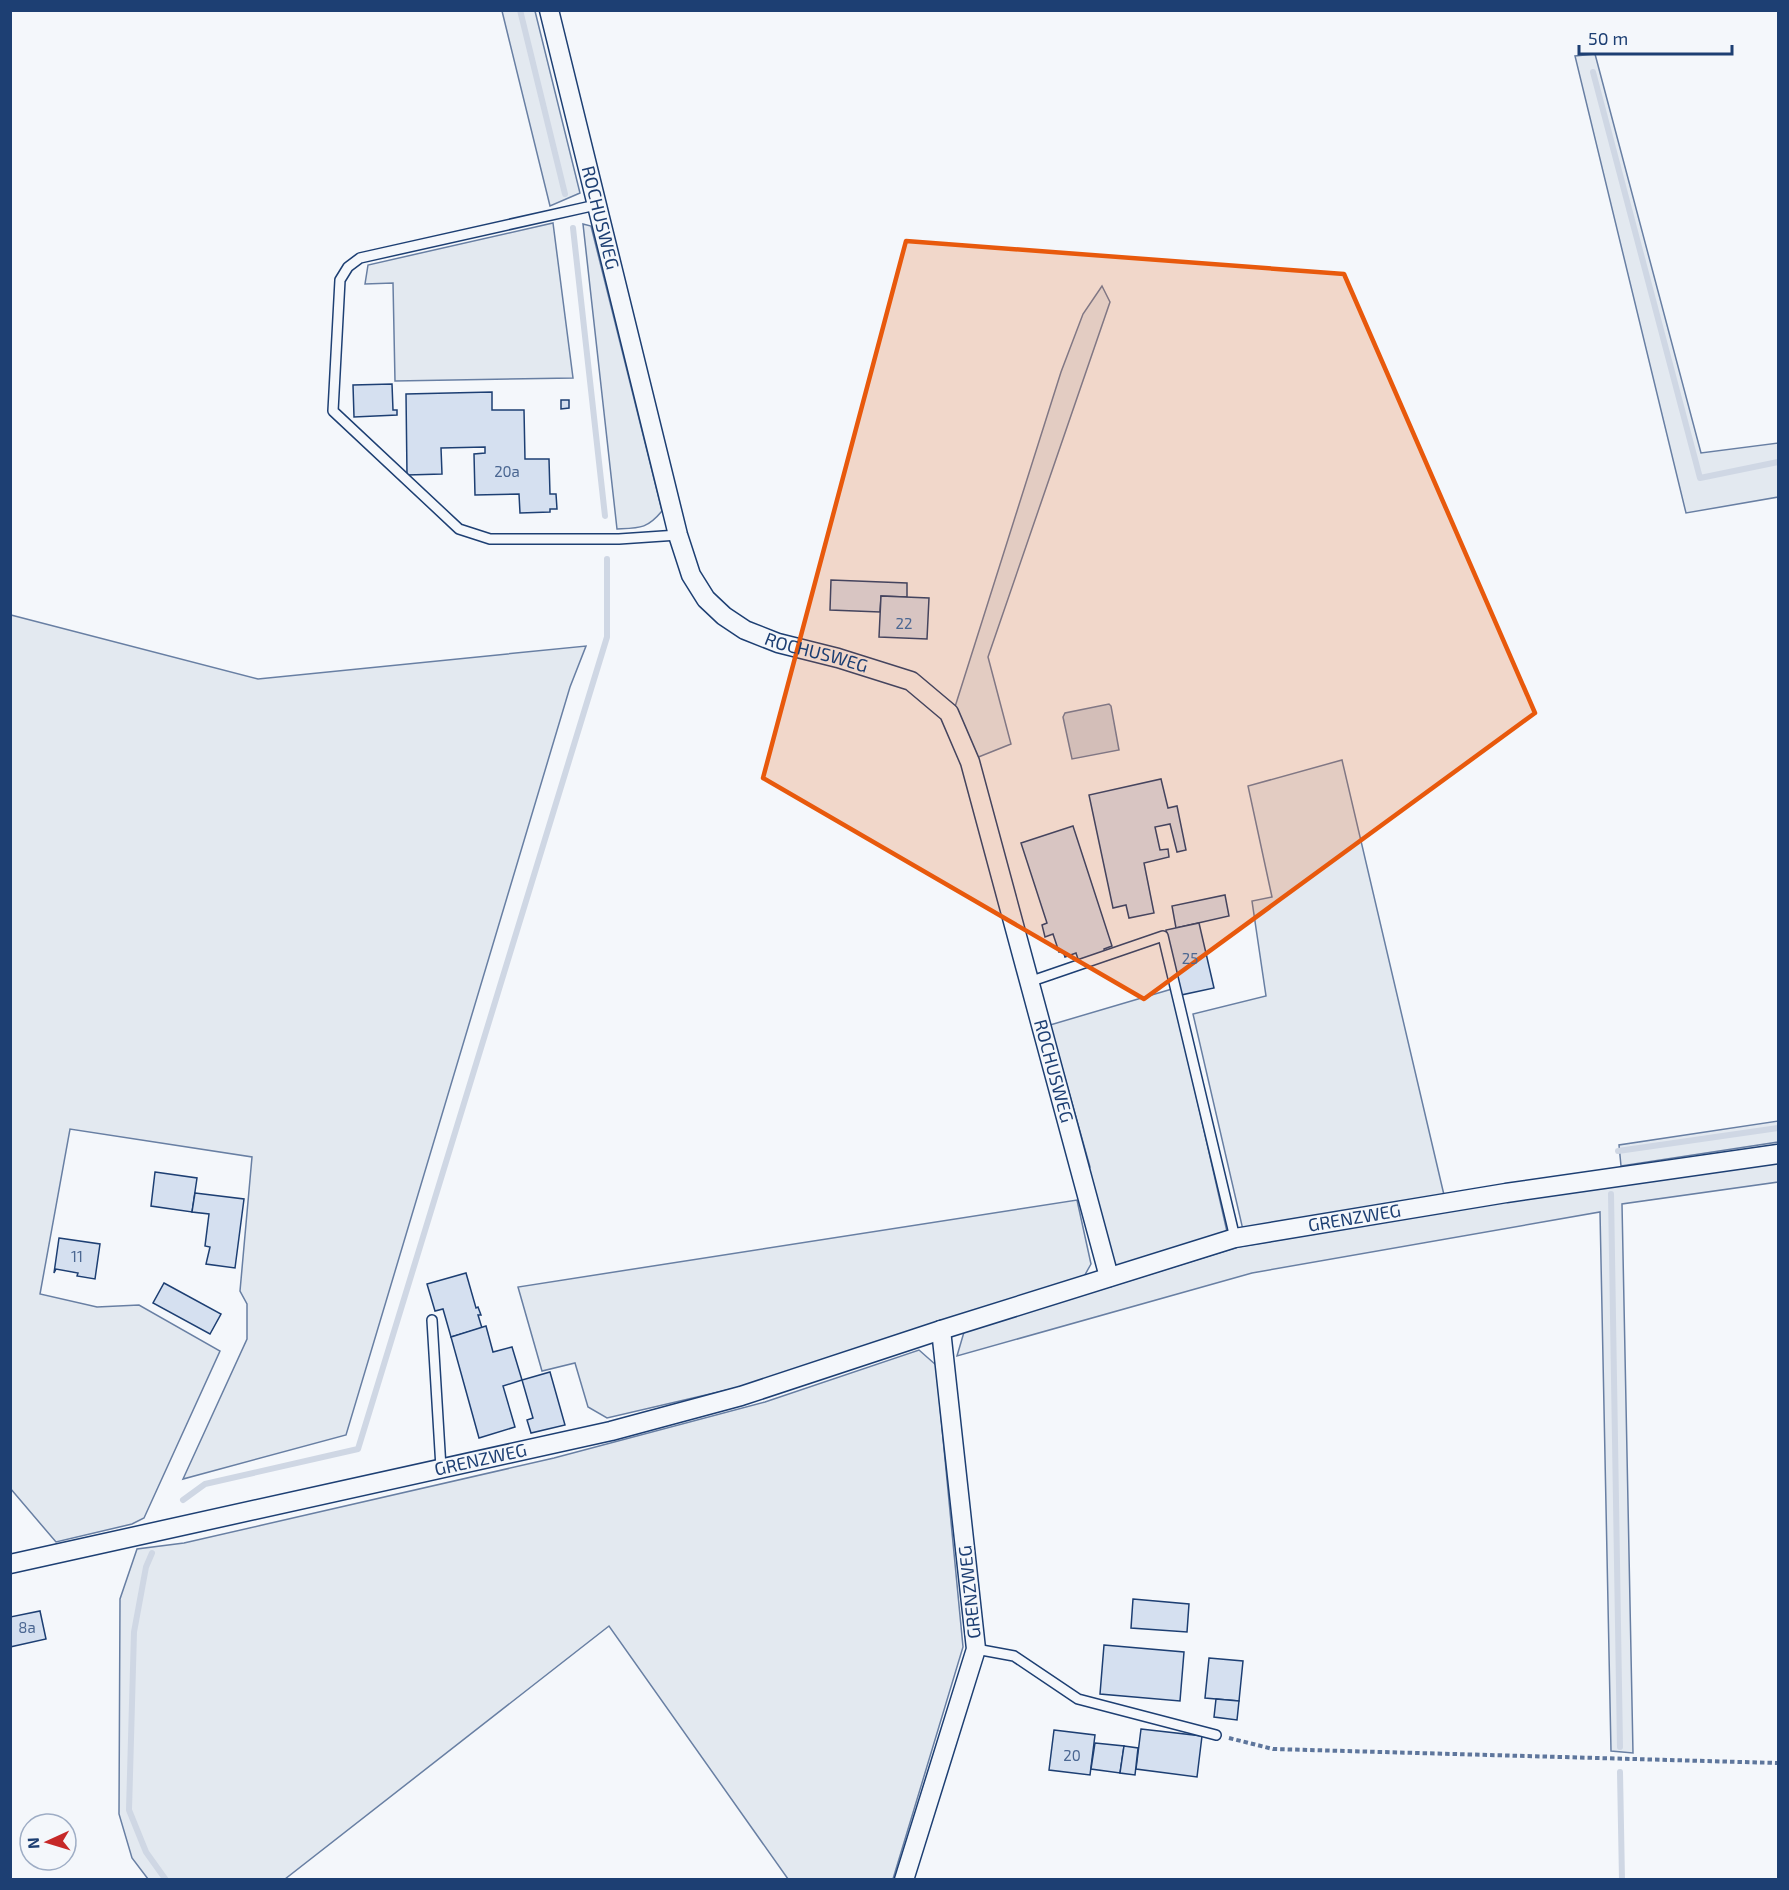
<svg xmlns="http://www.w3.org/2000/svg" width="1789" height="1890" font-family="'Exo 2',sans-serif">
<rect width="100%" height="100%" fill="#f4f7fb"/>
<!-- green -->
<g fill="#e3e9f0" stroke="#687fa3" stroke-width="1.5">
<path d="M502,11H535L580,193L550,206Z"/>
<path d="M1595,54L1701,453L1778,443V497L1686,513L1575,56Z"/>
<path d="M553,223L573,378L395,381L393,283L365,284L368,265Z"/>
<path d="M583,224L591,226L662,511C647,529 640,528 617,529Z"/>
<path d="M1102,286L1110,302L988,657L1011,744L976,758L954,710L1061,372L1083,314Z"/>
<path d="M11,615L258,679L586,646L570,687L346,1435L183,1479L247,1339V1304L240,1291L252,1157L70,1129L40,1294L97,1307L139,1305L220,1351L144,1518L132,1524L56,1542L10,1488Z"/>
<path d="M1342,760L1444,1195L1243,1230L1193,1014L1266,996L1252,901L1272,897L1248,786Z"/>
<path d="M1172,989L1228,1236L1127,1267L1109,1263L1083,1169L1090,1167L1050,1025Z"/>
<path d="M1778,1121V1142L1621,1166L1619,1145Z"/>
<path d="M1778,1162V1182L1622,1204L1633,1753L1611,1751L1600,1212L1252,1273L957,1356L964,1332L1238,1247L1507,1201Z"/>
<path d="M1077,1200L1091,1264L1082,1280L740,1387L607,1418L588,1407L575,1363L542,1371L518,1287Z"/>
<path d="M919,1350L936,1365L963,1647L893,1879H788L609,1626L285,1879H148L132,1858L119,1814L120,1599L137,1549L184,1543L554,1458L765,1402Z"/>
</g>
<!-- water -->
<path fill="#cfd7e4" stroke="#687fa3" stroke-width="1.5" d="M1109,704L1111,706L1119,750L1072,759L1063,717L1065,713Z"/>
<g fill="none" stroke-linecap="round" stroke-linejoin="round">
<!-- stream -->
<g stroke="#cfd7e4" stroke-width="6">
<path d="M520,10L565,194"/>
<path d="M1593,72L1700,478L1778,462"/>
<path d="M573,228L605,516"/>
<path d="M1618,1151L1778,1128"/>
<path d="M1611,1194L1620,1747"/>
<path d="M183,1500L205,1484L358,1449L607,637V559"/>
<path d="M152,1553L146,1567L134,1632L129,1810L146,1852L166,1880"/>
<path d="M1620,1772L1622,1880"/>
</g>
</g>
<!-- building -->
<g fill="#d5e0f0" stroke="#1d3f73" stroke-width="1.5">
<path d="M392,384L393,410H397V415L354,417L353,385Z"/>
<path d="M492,392V410H524L525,459H549L550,494H556L557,509H550V512L520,513L519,494L475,495L474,454L485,453V447L441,448L442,474L407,475L406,394Z"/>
<path d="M561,400H569V408L561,409Z"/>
<path d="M831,580L907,583V597L881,596L880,612L830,610Z"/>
<path d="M881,596L929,598L927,639L879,637Z"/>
<path d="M1161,779L1168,808L1177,806L1186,850L1177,852L1170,824L1155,827L1160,850L1168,849L1169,857L1144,863L1154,913L1129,918L1126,905L1113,908L1089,795Z"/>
<path d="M1073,826L1112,946L1104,949L1105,953L1079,962L1076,953L1065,957L1063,951L1059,952L1053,934L1045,937L1042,925L1047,923L1021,843Z"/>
<path d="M1225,895L1229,916L1176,928L1172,906Z"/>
<path d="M1199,923L1214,988L1181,995L1166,930Z"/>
<path d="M155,1172L197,1178L192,1212L151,1206Z"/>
<path d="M195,1193L244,1199L235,1268L206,1264L210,1247L205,1246L209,1214L192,1212Z"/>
<path d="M59,1238L100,1244L95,1279L77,1276L78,1273L56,1269L54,1273Z"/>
<path d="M466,1273L476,1308L478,1307L481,1315H478L482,1328L451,1337L443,1309L435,1311L427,1284Z"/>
<path d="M164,1283L221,1314L210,1334L153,1303Z"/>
<path d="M486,1326L493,1352L512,1347L522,1380L503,1386L515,1427L479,1438L451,1337Z"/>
<path d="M550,1372L565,1425L531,1433L527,1420L533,1418L522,1380Z"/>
<path d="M1133,1599L1189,1604L1187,1632L1131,1628Z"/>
<path d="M40,1611L46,1639L10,1647V1617Z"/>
<path d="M1104,1645L1184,1652L1180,1701L1100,1694Z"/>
<path d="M1209,1658L1243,1661L1239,1701L1205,1698Z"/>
<path d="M1216,1699L1239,1701L1237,1720L1214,1717Z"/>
<path d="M1141,1729L1202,1736L1197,1777L1136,1769Z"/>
<path d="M1054,1730L1095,1735L1090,1775L1049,1770Z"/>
<path d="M1095,1743L1124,1746L1120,1773L1091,1769Z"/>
<path d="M1124,1746L1138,1748L1135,1775L1120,1773Z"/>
</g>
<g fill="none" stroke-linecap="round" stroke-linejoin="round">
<!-- lane casing -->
<g stroke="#1d3f73" stroke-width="12">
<g id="lane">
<path d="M596,205L360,258L348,267L340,280L333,411L459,529L490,539H619L678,535"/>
<path d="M1029,982L1163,936L1235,1238"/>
<path d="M432,1320L441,1468"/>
<path d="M976,1649L1014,1656L1078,1699L1216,1735"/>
</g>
</g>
<!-- street casing -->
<g stroke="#1d3f73" stroke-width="21">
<g id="street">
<path id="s1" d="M549,10L678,535L691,575L706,599L724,616L745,630L778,643L838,658L911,681L949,713L970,762L1109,1277"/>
<path id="s2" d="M10,1564L611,1431L741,1396L941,1330L1235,1238L1506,1193L1778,1154"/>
<path d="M904,1880L976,1649L941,1330"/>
</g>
</g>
<!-- path -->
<path stroke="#5e769c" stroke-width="4" stroke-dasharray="4.5 3" stroke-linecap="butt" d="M1229,1738L1273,1749L1778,1763"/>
<!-- lane -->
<use href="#lane" stroke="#f4f7fb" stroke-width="9"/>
<!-- street -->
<use href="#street" stroke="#f4f7fb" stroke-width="18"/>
</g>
<!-- marked area -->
<path fill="#e8590c" fill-opacity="0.2" stroke="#e8590c" stroke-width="4.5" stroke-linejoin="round" d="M906,241L1344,274L1535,713L1144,999L763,778Z"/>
<g text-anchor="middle" stroke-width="4.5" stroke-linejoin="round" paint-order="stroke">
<!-- number labels -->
<g font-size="15" fill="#4b6792">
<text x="507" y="477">20a</text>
<text x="904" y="629">22</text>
<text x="1190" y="964">25</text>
<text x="77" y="1262">11</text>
<text x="27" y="1633">8a</text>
<text x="1072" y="1761">20</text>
</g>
<!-- street labels -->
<g font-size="18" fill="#1d3f73" stroke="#f4f7fb">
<text dy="6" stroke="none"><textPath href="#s1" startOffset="214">ROCHUSWEG</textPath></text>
<text dy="6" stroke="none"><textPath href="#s1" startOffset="736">ROCHUSWEG</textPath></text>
<text dy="6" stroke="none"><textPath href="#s1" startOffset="1258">ROCHUSWEG</textPath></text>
<text dy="6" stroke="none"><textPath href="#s2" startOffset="1390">GRENZWEG</textPath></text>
<text dy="6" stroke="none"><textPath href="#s2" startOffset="482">GRENZWEG</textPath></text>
<text transform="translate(970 1592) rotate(-96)" y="6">GRENZWEG</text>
</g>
</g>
<!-- border -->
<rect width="1789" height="1890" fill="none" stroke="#1d3f73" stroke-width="24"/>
<!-- north arrow -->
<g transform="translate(48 1842) rotate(266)"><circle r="28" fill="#f4f7fb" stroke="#9eadc5" stroke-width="1.5"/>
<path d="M0-4.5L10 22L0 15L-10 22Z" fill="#c62828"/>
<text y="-9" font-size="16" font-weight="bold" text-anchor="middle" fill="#1d3f73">N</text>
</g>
<!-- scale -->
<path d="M1579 45v9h153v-9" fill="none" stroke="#1d3f73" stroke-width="3"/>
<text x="1588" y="45" font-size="18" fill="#1d3f73" stroke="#f4f7fb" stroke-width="4.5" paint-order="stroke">50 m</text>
</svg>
